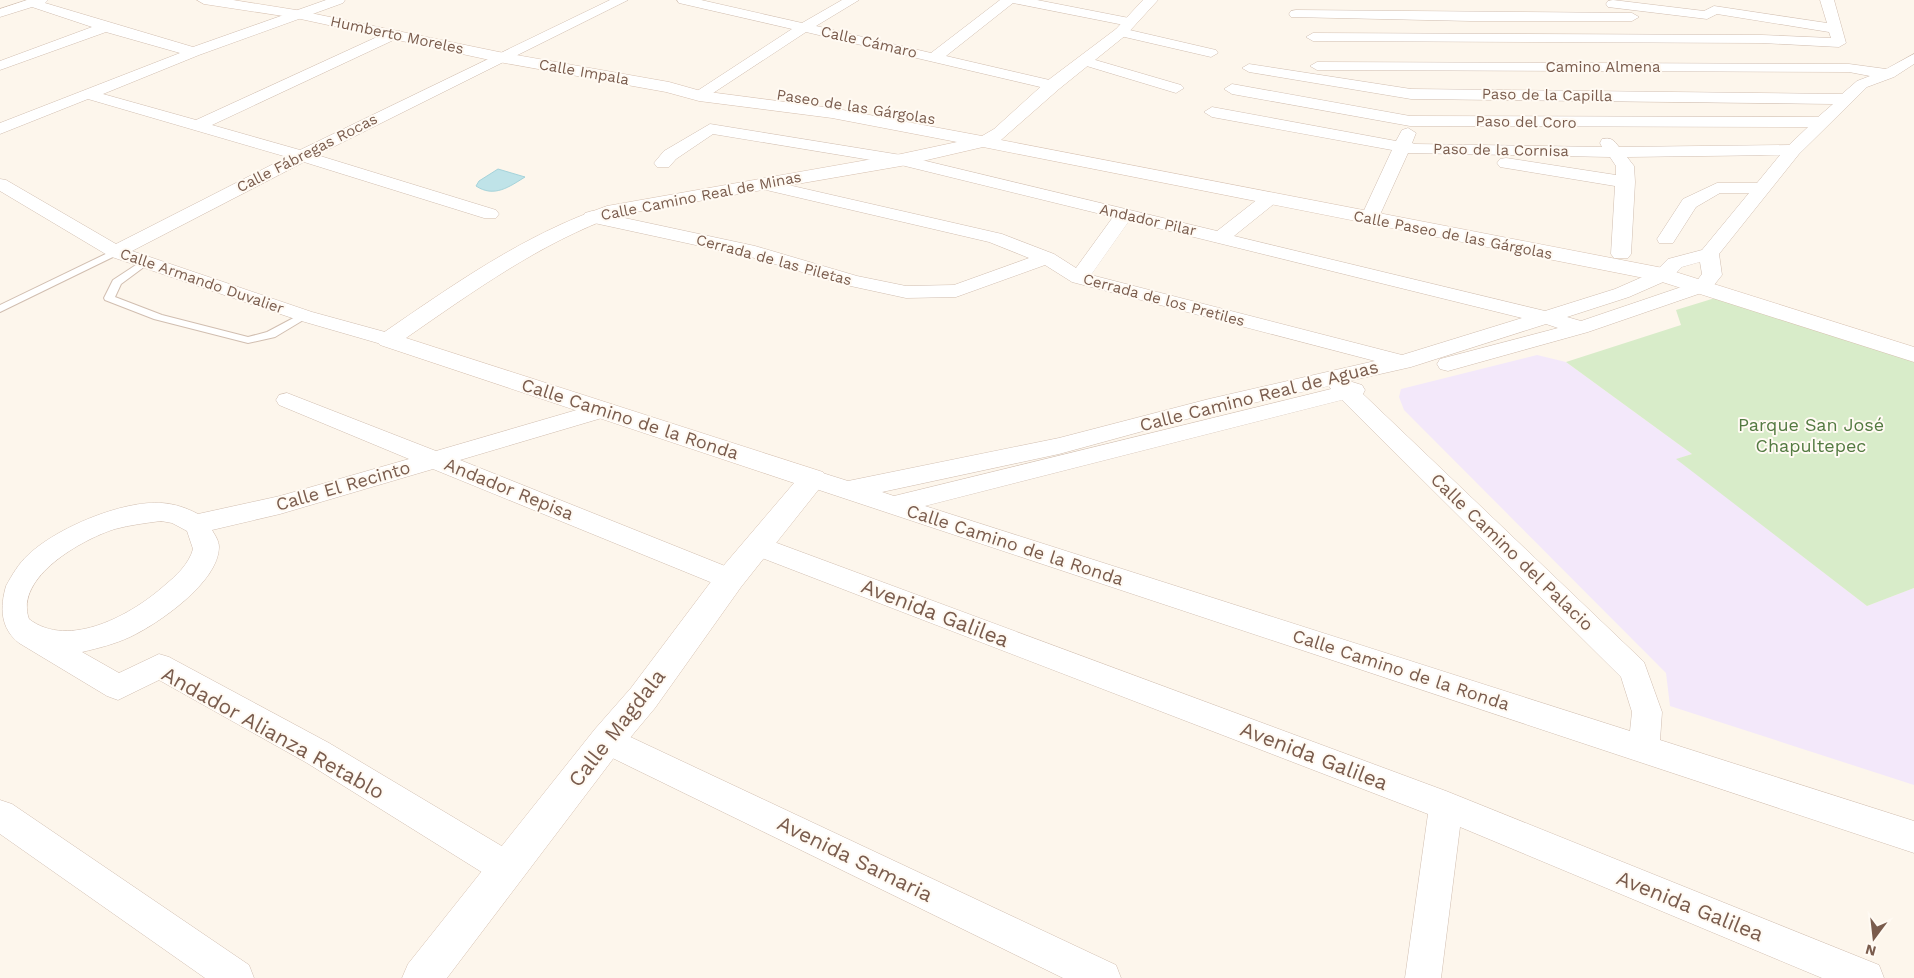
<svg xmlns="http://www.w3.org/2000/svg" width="1914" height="978" font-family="'Work Sans',sans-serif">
<rect width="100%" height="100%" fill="#fdf6ec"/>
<!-- education -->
<path fill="#f3e8fa" d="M1537,355L1566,362L1692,454L1677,459L1867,606L1914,588V785L1670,706L1666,673L1404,410L1399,397L1401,389Z"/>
<!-- green -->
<path fill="#d8ecc9" d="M1715,298L1914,361V588L1867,606L1676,459L1692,454L1566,362L1681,325L1676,310Z"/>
<!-- water -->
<path fill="#bfe3e8" stroke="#a5d3da" d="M498,169L525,177C509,187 494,198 476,186L479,181Z"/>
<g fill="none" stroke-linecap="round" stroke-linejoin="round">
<!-- lane casing -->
<g stroke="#d1beb0" stroke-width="2">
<g id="lane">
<path d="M116,249L121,252L119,254L0,312V305Z"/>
<path d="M145,259L150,262L148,264L121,284L115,297L162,315L248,337L267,332L301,314H309L310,316L275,337L248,343L154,319L105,300L104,298L113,280Z"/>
</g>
</g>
<!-- street casing -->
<g stroke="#d1beb0" stroke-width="1">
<g id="street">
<path d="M27,0H48L45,3L193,47L326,0H345L343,3L199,55L103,94L196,120L390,31H400L402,34L400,37L212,125L300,150L610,0H628L317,155L496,210L499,214L496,218H484L304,162L132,251L312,312L396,335L399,340L396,345L388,346L298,320L109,256L0,191V179L6,180L116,244L287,157L88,99L0,134V123L180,53L106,32L0,70V61L92,27L32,7L0,17V9Z"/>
<path d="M677,0H701L802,23L842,0H859L816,26L931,53L1000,0H1037L1129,18L1136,22L1129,26L1013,3L946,56L1058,82L1061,85L1058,88L1053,90L806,32L704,99H694L691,96L694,93L792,29L679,3Z"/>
<path d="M1613,0L1704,11L1714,6L1827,23L1820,0H1834L1846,43L1839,47L1762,43L1313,41L1306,37L1313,33L1762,35L1831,38L1829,32L1717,14L1707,19L1608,7L1606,4L1608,1Z"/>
<path d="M1296,10L1632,13L1639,17L1632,21H1471L1291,17L1289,14L1291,11Z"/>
<path d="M1121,28L1216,50L1218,53L1211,57L1116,35L1114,32L1116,29Z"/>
<path d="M1914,54V64L1894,77L1867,87L1799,154L1719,254L1722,275L1710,290L1588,332L1448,371L1440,369L1437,364L1440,359L1558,328L1546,324L1411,367L1349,381L1362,385L1365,390L1363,394L1644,662L1662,712L1660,740L1914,821V853L804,485L801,479L804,473L813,470L848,481L1059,438L1209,399L1375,361L1072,282L1045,265L956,297L906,298L846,285L751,257L585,221L583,217L585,213L592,211L755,246L857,276L906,286L954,285L1029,258L989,242L762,189L756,188L753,184L756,180L762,179L1002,234L1054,254L1076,268L1113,217L901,165L713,134L676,159L669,167H657L654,163L664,151L710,124L901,155L1217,231L1263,195H1275L1278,199L1275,203L1234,236L1545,311L1615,289L1656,271L1668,259L1702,250L1749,193H1720L1696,207L1673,243H1659L1657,239L1683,199L1717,183H1757L1780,155L1627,157L1634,166L1635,182L1631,254L1628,258H1614L1611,254L1615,186L1506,168L1500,167L1497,163L1500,159L1506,158L1616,175V166L1610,157L1408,153L1378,219L1376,223H1362L1360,219L1392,150L1212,117L1204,112L1212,107L1396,141L1402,130L1408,128L1416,133L1412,143L1415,144L1602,147L1600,143L1602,139C1611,137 1614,140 1619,147L1789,145L1808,127L1410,126L1232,94L1224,89L1232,84L1410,116L1818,117L1833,104L1411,99L1249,72L1242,68L1249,64L1411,89L1842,94L1857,81L1870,76L1849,72L1317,70L1310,66L1317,62L1849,64L1886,69ZM1129,221L1522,318L1402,355L1091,275ZM1700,262L1702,274L1696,282L1581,321L1567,317L1629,297L1670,279L1682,267ZM1329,386L1331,389L894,496L882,492L1059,454L1209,413ZM1342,400L1621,677L1632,712L1630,731L925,506Z"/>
<path d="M1085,57L1181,85L1184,88L1176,93L1080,64L1078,61L1080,58Z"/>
<path d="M287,393L436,451L604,402L612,405L616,410L612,415L460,460L740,572L744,579L740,586L730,589L720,586L433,469L280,514L212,530C215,535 219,541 219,547C219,582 158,624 130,637C115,644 99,648 82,652L119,673L159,654L169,657L329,743L520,857L525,869L520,881L508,886L496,881L307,763L159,680L118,700L107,696L19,643C0,628 0,607 6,586C12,575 19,563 28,555C56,528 123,500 162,503C175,504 187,508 198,514L280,496L409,459L279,405L276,400L279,395ZM161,521L172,523L187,531L193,549C189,564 176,576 165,585C133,614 69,650 29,619C14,577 83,539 115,529C130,525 146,523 161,521Z"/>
<path d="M758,536L1446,791L1879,965L1884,978H1822L1460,827L1441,978H1405L1428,814L749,553L745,546L749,539Z"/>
<path d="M607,726L1116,965L1121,978H1063L596,750L591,740L596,730Z"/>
<path d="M0,800L12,804L249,965L254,978H205L0,834Z"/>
</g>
</g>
<!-- secondary casing -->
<g stroke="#d6c0b0" stroke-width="1">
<path id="secondary" d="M197,0H233L296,10L499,52L669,82L701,91L832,108L982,136L994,129L1047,81L1116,29L1143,0H1158L1126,35L1059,89L1001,140L1663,268L1914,347V362L1659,281L983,147L901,166L618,215C540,243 474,291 406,338L823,472L827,479L741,587L655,708L619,751L447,978H402L408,964L595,729L631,688L719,571L794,483L380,345L376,340L380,335C453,285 523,235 607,206L901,154L957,142L832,118L699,101L666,92L499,62L296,18L204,4Z"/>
</g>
<!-- lane -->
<use href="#lane" fill="#fff" fill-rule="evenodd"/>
<!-- street -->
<use href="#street" fill="#fff" fill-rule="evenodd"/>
<!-- secondary -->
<use href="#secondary" fill="#fff" fill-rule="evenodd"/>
</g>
<g text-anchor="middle" stroke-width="4" stroke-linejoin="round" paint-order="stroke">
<!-- far-street labels -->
<g font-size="15" fill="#7a5c4d" stroke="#fffaf3">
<text transform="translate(397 35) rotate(12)" y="5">Humberto Moreles</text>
<text transform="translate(869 42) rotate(13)" y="5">Calle Cámaro</text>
<text x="1603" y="72">Camino Almena</text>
<text transform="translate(584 72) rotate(10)" y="5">Calle Impala</text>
<text transform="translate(1547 95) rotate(1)" y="5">Paso de la Capilla</text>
<text transform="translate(856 107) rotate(9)" y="5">Paseo de las Gárgolas</text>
<text transform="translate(1526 122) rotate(1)" y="5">Paso del Coro</text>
<text transform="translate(1501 150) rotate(1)" y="5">Paso de la Cornisa</text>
<text transform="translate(307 153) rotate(-27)" y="5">Calle Fábregas Rocas</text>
<text transform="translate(701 196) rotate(-11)" y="5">Calle Camino Real de Minas</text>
<text transform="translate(1148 220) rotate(13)" y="5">Andador Pilar</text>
<text transform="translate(1453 235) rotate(11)" y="5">Calle Paseo de las Gárgolas</text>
<text transform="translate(774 260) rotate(15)" y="5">Cerrada de las Piletas</text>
<text transform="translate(202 281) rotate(19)" y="5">Calle Armando Duvalier</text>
<text transform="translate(1164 300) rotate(15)" y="5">Cerrada de los Pretiles</text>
</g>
<!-- street labels -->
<g font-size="18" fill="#7a5c4d" stroke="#fffaf3">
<text transform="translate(1259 396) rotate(-14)" y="6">Calle Camino Real de Aguas</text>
<text transform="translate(630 419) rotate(18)" y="6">Calle Camino de la Ronda</text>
<text transform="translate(343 486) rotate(-16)" y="6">Calle El Recinto</text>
<text transform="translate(509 489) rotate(22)" y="6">Andador Repisa</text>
<text transform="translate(1015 545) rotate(18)" y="6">Calle Camino de la Ronda</text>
<text transform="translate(1512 552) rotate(44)" y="6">Calle Camino del Palacio</text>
<text transform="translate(1401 670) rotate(18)" y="6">Calle Camino de la Ronda</text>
</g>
<!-- park labels -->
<g font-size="18" fill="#537a41" stroke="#fffaf3">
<text x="1811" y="431">Parque San José<tspan x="1811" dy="21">Chapultepec</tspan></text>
</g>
<!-- near-street labels -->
<g font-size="21" fill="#7a5c4d" stroke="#fffaf3">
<text transform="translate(935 613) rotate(21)" y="7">Avenida Galilea</text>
<text transform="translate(617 728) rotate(-52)" y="7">Calle Magdala</text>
<text transform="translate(273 733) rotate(29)" y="7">Andador Alianza Retablo</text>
<text transform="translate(1314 756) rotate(21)" y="7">Avenida Galilea</text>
<text transform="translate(855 859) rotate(26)" y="7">Avenida Samaria</text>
<text transform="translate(1690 906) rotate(22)" y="7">Avenida Galilea</text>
</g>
</g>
<!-- north arrow -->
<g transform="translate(1874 938) rotate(195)" stroke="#fffaf3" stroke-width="4" paint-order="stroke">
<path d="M0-4L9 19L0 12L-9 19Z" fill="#7a5c4d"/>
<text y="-8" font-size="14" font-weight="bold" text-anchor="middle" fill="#7a5c4d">N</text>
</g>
</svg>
